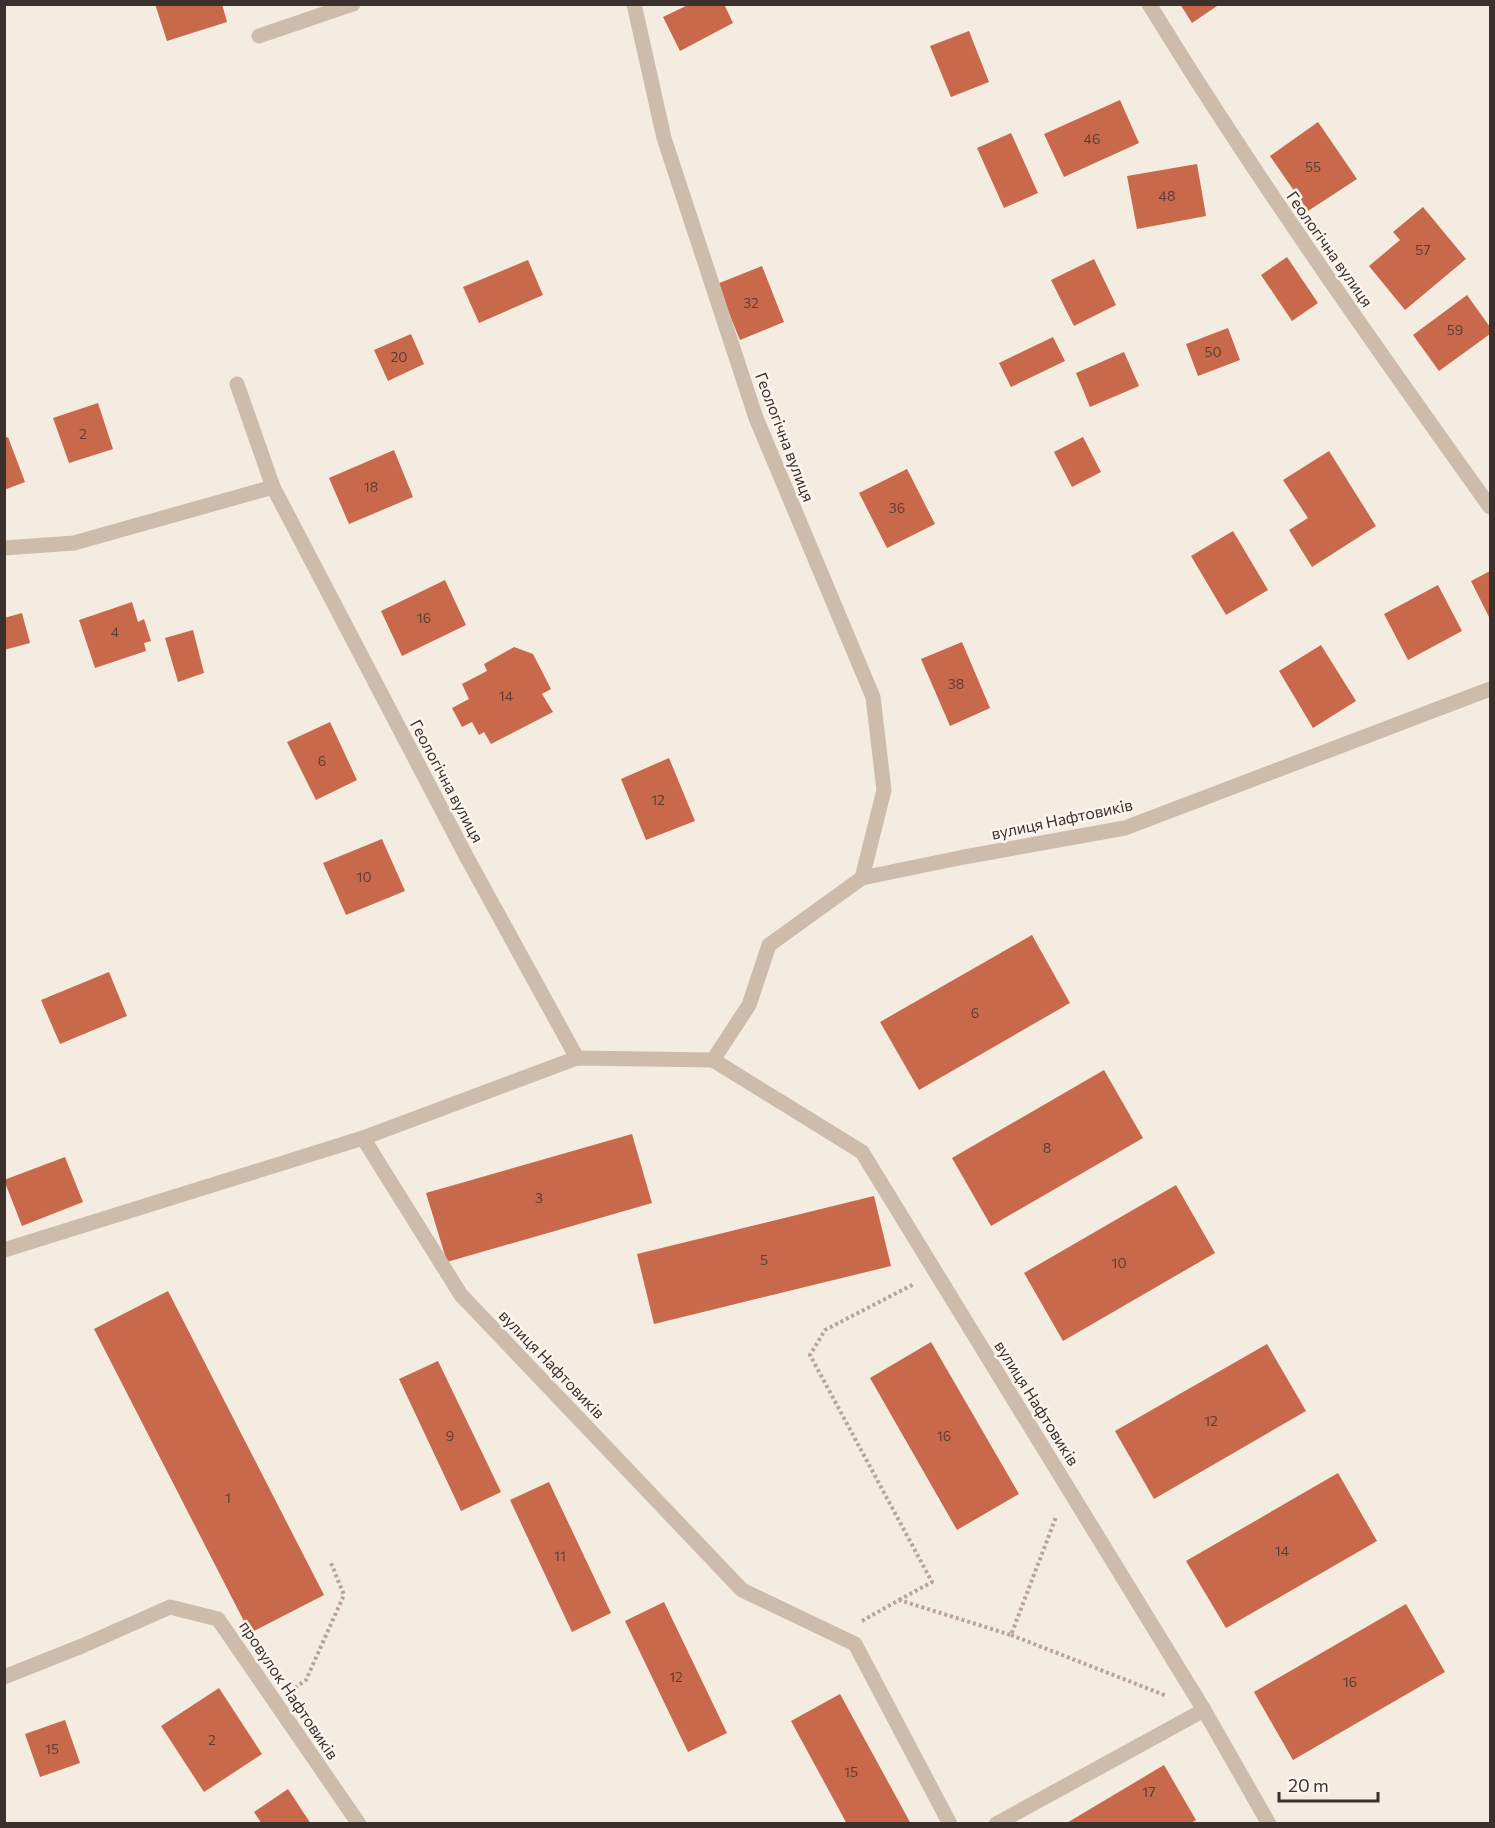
<svg xmlns="http://www.w3.org/2000/svg" width="1495" height="1828" font-family="Commissioner,sans-serif">
<rect width="100%" height="100%" fill="#f4ebe1"/>
<!-- building -->
<g fill="#c8694b">
<path d="M155,4H222L227,22L167,41Z"/>
<path d="M690,4H724L733,23L680,51L663,17Z"/>
<path d="M1180,4H1220L1192,23Z"/>
<path d="M969,31L989,82L951,97L930,46Z"/>
<path d="M1120,100L1139,143L1064,177L1044,134Z"/>
<path d="M1318,122L1357,179L1308,211L1270,156Z"/>
<path d="M1011,133L1038,193L1004,208L977,148Z"/>
<path d="M1197,164L1206,216L1137,229L1127,176Z"/>
<path d="M1423,207L1466,259L1405,310L1369,266L1400,240L1393,232Z"/>
<path d="M1287,257L1318,303L1292,321L1261,275Z"/>
<path d="M1094,259L1116,305L1074,326L1051,280Z"/>
<path d="M528,260L543,295L479,323L463,287Z"/>
<path d="M762,266L784,322L740,340L717,284Z"/>
<path d="M1467,295L1490,327V334L1439,371L1413,335Z"/>
<path d="M1228,328L1240,360L1198,376L1186,344Z"/>
<path d="M411,334L424,364L388,381L374,350Z"/>
<path d="M1053,337L1065,361L1011,387L999,363Z"/>
<path d="M1124,352L1139,386L1090,407L1076,373Z"/>
<path d="M98,403L113,449L69,463L53,418Z"/>
<path d="M8,437L25,482L4,490V438Z"/>
<path d="M1083,437L1101,472L1072,487L1054,452Z"/>
<path d="M394,450L413,497L349,524L329,478Z"/>
<path d="M1329,451L1376,526L1312,567L1289,530L1308,518L1283,480Z"/>
<path d="M907,469L935,524L887,548L859,493Z"/>
<path d="M1233,531L1268,590L1226,615L1191,556Z"/>
<path d="M1490,571V619L1471,581Z"/>
<path d="M445,580L466,625L402,656L381,611Z"/>
<path d="M1438,585L1462,631L1408,660L1384,614Z"/>
<path d="M132,602L138,622L144,619L151,641L144,643L146,651L95,668L79,620Z"/>
<path d="M22,613L30,643L4,650V618Z"/>
<path d="M193,630L204,673L178,682L165,638Z"/>
<path d="M962,642L990,708L950,726L921,659Z"/>
<path d="M1321,645L1356,701L1313,728L1279,671Z"/>
<path d="M514,647L533,654L551,689L542,694L553,712L491,744L484,732L479,735L472,722L462,727L452,708L469,699L462,684L487,671L484,664Z"/>
<path d="M330,722L357,780L316,800L287,742Z"/>
<path d="M669,758L695,821L646,840L621,779Z"/>
<path d="M382,839L405,891L346,915L323,863Z"/>
<path d="M1032,935L1070,1003L919,1090L880,1022Z"/>
<path d="M109,972L127,1016L60,1044L41,1000Z"/>
<path d="M1104,1070L1143,1138L991,1226L952,1158Z"/>
<path d="M632,1134L652,1203L447,1262L426,1193Z"/>
<path d="M65,1157L83,1202L22,1226L4,1180Z"/>
<path d="M1176,1185L1215,1253L1063,1341L1024,1273Z"/>
<path d="M874,1196L891,1266L654,1324L637,1254Z"/>
<path d="M168,1291L324,1595L250,1633L94,1329Z"/>
<path d="M931,1342L1019,1494L957,1530L870,1378Z"/>
<path d="M1267,1344L1306,1411L1154,1499L1115,1431Z"/>
<path d="M438,1361L501,1492L461,1511L399,1379Z"/>
<path d="M1338,1473L1377,1541L1226,1628L1186,1561Z"/>
<path d="M549,1482L611,1613L572,1632L510,1500Z"/>
<path d="M664,1602L727,1733L688,1752L625,1621Z"/>
<path d="M1406,1604L1445,1672L1293,1760L1254,1692Z"/>
<path d="M219,1688L262,1754L204,1792L161,1726Z"/>
<path d="M840,1694L911,1824H847L791,1721Z"/>
<path d="M65,1720L80,1763L40,1777L25,1734Z"/>
<path d="M1164,1765L1196,1820L1189,1824H1065Z"/>
<path d="M288,1789L311,1824H262L254,1812Z"/>
</g>
<g fill="none" stroke-linecap="round" stroke-linejoin="round">
<!-- path -->
<g stroke="#b9a596" stroke-width="4" stroke-dasharray="3 3" stroke-linecap="butt">
<path d="M899,1600L932,1582L810,1355L825,1330L914,1284"/>
<path d="M862,1621L899,1600L1011,1635L1056,1517"/>
<path d="M1011,1635L1167,1696"/>
<path d="M295,1688L306,1680L344,1595L331,1563"/>
</g>
<!-- minor -->
<g stroke="#cdbbac" stroke-width="15">
<path d="M634,4L664,138L756,418L873,697L884,790L862,878"/>
<path d="M1149,4C1255,177 1372,342 1490,507"/>
<path d="M259,36L353,4"/>
<path d="M237,384L273,487L465,854L577,1058"/>
<path d="M4,548L74,543L273,487"/>
<path d="M363,1138L461,1295L742,1590L855,1644L950,1824"/>
<path d="M4,1250L363,1138L577,1058L713,1060"/>
<path d="M4,1677L82,1646L170,1607L218,1619L359,1824"/>
<path d="M996,1824L1204,1710"/>
<path d="M1269,1824L1204,1710L862,1152L713,1060L749,1005L769,945L862,878L964,857L1125,828L1490,689"/>
</g>
</g>
<g text-anchor="middle" stroke-width="5" stroke-linejoin="round" paint-order="stroke">
<!-- number labels -->
<g font-size="14" fill="#5e3e33">
<text x="1092" y="144">46</text>
<text x="1313" y="172">55</text>
<text x="1167" y="201">48</text>
<text x="1423" y="255">57</text>
<text x="751" y="308">32</text>
<text x="1455" y="335">59</text>
<text x="1213" y="357">50</text>
<text x="399" y="362">20</text>
<text x="83" y="439">2</text>
<text x="371" y="492">18</text>
<text x="897" y="513">36</text>
<text x="424" y="623">16</text>
<text x="115" y="637">4</text>
<text x="956" y="689">38</text>
<text x="506" y="701">14</text>
<text x="322" y="766">6</text>
<text x="658" y="805">12</text>
<text x="364" y="882">10</text>
<text x="975" y="1018">6</text>
<text x="1047" y="1153">8</text>
<text x="539" y="1203">3</text>
<text x="764" y="1265">5</text>
<text x="1119" y="1268">10</text>
<text x="1211" y="1426">12</text>
<text x="450" y="1441">9</text>
<text x="944" y="1441">16</text>
<text x="228" y="1503">1</text>
<text x="1282" y="1556">14</text>
<text x="560" y="1561">11</text>
<text x="676" y="1682">12</text>
<text x="1350" y="1687">16</text>
<text x="212" y="1745">2</text>
<text x="52" y="1754">15</text>
<text x="851" y="1777">15</text>
<text x="1149" y="1797">17</text>
</g>
<!-- street labels -->
<g font-size="16" fill="#3b302b" stroke="#fbf5ee">
<text transform="translate(1330 249) rotate(55)" y="6">Геологічна вулиця</text>
<text transform="translate(785 437) rotate(69)" y="6">Геологічна вулиця</text>
<text transform="translate(447 781) rotate(62)" y="6">Геологічна вулиця</text>
<text transform="translate(1062 819) rotate(-12)" y="6">вулиця Нафтовиків</text>
<text transform="translate(552 1364) rotate(46)" y="6">вулиця Нафтовиків</text>
<text transform="translate(1037 1403) rotate(58)" y="6">вулиця Нафтовиків</text>
<text transform="translate(289 1690) rotate(56)" y="6">провулок Нафтовиків</text>
</g>
</g>
<!-- border -->
<rect width="1495" height="1828" fill="none" stroke="#3b302b" stroke-width="12"/>
<!-- scale -->
<path d="M1279 1792v9h99v-9" fill="none" stroke="#3b302b" stroke-width="3"/>
<text x="1288" y="1792" font-size="18" fill="#3b302b" stroke="#fbf5ee" stroke-width="4.5" paint-order="stroke">20 m</text>
</svg>
